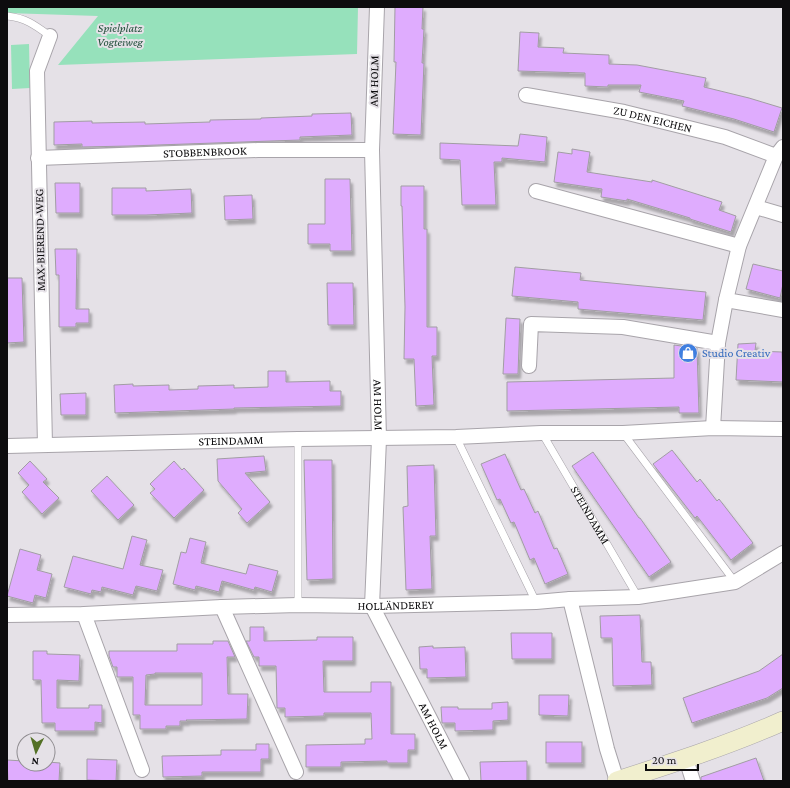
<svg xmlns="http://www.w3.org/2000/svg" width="790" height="788" font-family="'Crimson Pro',serif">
<defs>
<filter id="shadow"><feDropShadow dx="2.5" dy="4.5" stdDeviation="1" flood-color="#0004"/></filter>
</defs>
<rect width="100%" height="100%" fill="#e5e1e7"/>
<!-- green -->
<g fill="#96e1bb">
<path d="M7,7H358L357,54L58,65L98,16L7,13Z"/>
<path d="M29,44L30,88L12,89L11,45Z"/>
</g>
<!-- building -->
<g fill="#dfacfe" stroke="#a19da3" fill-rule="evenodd" filter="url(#shadow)">
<path d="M395,7H423L422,29H424L422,63H424L421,135L393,134L396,62H394Z"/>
<path d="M520,32L539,33L538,47L564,48L563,53L609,55V64L637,65L706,78L704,87L749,98L782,108L774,132L734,119L682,106L684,101L639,92L641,85H608V87L585,86V73L518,71Z"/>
<path d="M351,113L352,135L300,137V140L129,146L82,147V144L54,145V122L92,121V123L145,122V124L210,122V120L261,119V118L312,116V114Z"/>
<path d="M520,134L547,137L545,162L502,158V162H494L496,205H462L460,160L440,159V143L518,146Z"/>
<path d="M572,149L590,152L587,172L652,182V180L722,202L719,210L736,216L731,232L690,219V218L627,199V201L601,197L602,189L554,182L558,152L572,154Z"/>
<path d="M325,179H350L352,251H330V244H308V224H325Z"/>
<path d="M55,183H80V213H56Z"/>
<path d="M401,186H424V229H427V327H437V356H432L434,405L416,406L414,359H404L405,307L402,206H401Z"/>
<path d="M112,188H146V191L191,189L192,213L146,215H112Z"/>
<path d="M252,195L253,219L225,220L224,196Z"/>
<path d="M55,249H77L76,309H89V323H76V327H59V275H56Z"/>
<path d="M753,264L783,271V284L780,298L746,289Z"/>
<path d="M515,267L581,273L580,280L706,292L703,320L578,309V302L512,296Z"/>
<path d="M7,278H22L24,342L7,343Z"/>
<path d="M327,283H353L354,325H328Z"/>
<path d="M506,318L520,319L518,374H503Z"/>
<path d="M756,343L755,351L782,352L783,382L736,380L738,344Z"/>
<path d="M674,345L697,348L699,413H679V407L507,411V382L674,378Z"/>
<path d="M268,371H286V382L330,381V391H341V406L234,408V409L115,413L114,385L133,384V386L169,385V390L198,389V386L234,385V388L268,387Z"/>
<path d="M86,393V415H61L60,394Z"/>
<path d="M672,450L697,482L700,479L717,501L719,499L753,543L731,560L697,516L695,518L653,464Z"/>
<path d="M593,452L639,518H640L671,562L649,577L572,466Z"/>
<path d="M505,454L521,490L524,489L535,513L538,511L554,549L557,548L568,574L545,584L534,558L530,560L514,522L511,523L500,499L497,500L481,464Z"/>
<path d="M264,456L266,471L245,473L270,502L247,523L238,513L242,509L218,481L217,459Z"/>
<path d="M304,460H332L333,579L307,580Z"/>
<path d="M30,461L47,479L43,482L59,498L42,514L22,492L29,485L18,473Z"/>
<path d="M174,461L182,470L184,468L204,490L174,518L150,493L155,489L150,484Z"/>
<path d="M434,465L436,536H430L432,589L406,590L403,507L408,506L407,466Z"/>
<path d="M107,476L134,505L118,520L91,491Z"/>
<path d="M132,536L147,540L140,565L163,570L157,591L136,586L133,595L102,587L101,592L92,590L91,594L64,587L73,556L123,569Z"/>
<path d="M190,538L206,542L201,563L246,574L249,564L278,571L272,592L255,587L254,590L222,581L219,592L196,586L195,590L173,584L181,552L186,553Z"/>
<path d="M20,549L41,555L37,570L52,574L46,598L35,595L33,603L7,596Z"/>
<path d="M640,615L642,662H651L652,685L613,686L612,638H601L600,616Z"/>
<path d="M250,627H264V641L317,640V637H353V661H323L324,692H371V682H391V734H415V750H408V763H387V761L341,762V767H306V745L365,744V739H372L371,713H324V716L285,717V708H277L276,666H259V657H254L246,641H250Z"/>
<path d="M511,633H552V659H512Z"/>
<path d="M213,641H228L235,657H227L228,694H248L247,719L186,720L187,721H180V726H166V729H140V715H133V677H117V667H113L109,656V651H177V644H213ZM155,673H202V705H145L146,675L155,674Z"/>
<path d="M433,646V648L465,647L466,677L427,678V669H420L419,647Z"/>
<path d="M33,651H47V654L80,655L79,681L57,680V708H89V705H102V723L95,722V731H55V723H42L41,680H33Z"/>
<path d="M783,654V688L767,698L692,723L683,698L759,671Z"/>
<path d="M539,695H569L568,716L539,715Z"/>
<path d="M508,702V720L493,721V730L455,731V723H442L441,707H458V709H492V703Z"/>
<rect x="546" y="742" width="36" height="21"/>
<path d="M256,744H269V759H261V772H202V776L163,777L162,756L221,755V750H256Z"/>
<path d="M756,758L764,781H701V777Z"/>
<path d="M87,759L117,760L116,781L87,780Z"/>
<path d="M7,760L24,761V764H48V762L60,763L59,781H8Z"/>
<path d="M527,761V781H481L480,762Z"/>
</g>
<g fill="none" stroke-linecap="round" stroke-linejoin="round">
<!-- lane casing -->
<g stroke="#a8a4aa" stroke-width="8">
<g id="lane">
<path d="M7,16C26,18 35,25 50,36"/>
<path id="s1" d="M542,433L638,597"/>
<path d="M623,433L735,582"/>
<path d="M456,437L536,602"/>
<path d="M298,439V605"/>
</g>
</g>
<!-- street casing -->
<g stroke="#a8a4aa" stroke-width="16">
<g id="street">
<path id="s2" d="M377,7L372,150L379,439L372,606L462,781"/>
<path id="s3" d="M526,95L624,112L725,137L776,156"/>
<path id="s4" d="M38,158L258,150H372"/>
<path d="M536,191L739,246"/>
<path d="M756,207L783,215"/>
<path d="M726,300L783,310"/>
<path d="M529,366L531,324L623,327L718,343"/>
<path d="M713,428L718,343L726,300L739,246L776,156L783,147"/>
<path d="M45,445L37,71L50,36"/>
<path id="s5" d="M7,446L298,439L456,437L541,433H623L713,428L783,429"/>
<path d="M570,599L607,749L617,781"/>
<path d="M222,607L296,772"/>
<path d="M84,614L142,770"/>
<path id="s6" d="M7,615L84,614L222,607L298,605L372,606L536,602L570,599L638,597L735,582L783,553"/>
<path d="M686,759L693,781"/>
</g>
</g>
<!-- secondary casing -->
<g stroke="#a8a4aa" stroke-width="20">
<path id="secondary" d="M617,781C673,763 729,745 783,721"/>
</g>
<!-- lane -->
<use href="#lane" stroke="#fff" stroke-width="7"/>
<!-- street -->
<use href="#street" stroke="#fff" stroke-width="14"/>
<!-- secondary -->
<use href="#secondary" stroke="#f1efce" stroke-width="19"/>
</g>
<!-- icons -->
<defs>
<g id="shop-disc" transform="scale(1)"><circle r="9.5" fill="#3f7fe0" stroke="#e5e1e7"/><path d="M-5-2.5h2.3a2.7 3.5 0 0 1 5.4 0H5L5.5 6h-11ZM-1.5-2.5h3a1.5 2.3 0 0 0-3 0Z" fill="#fff"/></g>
</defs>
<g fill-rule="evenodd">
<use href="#shop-disc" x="688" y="353"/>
</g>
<g text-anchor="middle" stroke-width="4" stroke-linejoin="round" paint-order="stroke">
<!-- park labels -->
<g font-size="12" font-style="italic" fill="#23503c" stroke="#e5e1e7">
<text x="120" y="32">Spielplatz<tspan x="120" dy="14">Vogteiweg</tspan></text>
</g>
<!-- street labels -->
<g font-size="12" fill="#0d0c0e" stroke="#e5e1e7">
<text transform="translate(374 81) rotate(-89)" y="4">AM HOLM</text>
<text dy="4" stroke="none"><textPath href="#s3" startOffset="129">ZU DEN EICHEN</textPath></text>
<text dy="4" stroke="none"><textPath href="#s4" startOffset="167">STOBBENBROOK</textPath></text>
<text transform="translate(40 240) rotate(-91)" y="4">MAX-BIEREND-WEG</text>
<text dy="4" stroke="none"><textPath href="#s2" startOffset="398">AM HOLM</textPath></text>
<text dy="4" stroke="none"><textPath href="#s5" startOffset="224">STEINDAMM</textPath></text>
<text dy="4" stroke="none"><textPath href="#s1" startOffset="95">STEINDAMM</textPath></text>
<text dy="4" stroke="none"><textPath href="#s6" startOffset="389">HOLLÄNDEREY</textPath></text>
<text dy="4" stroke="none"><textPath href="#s2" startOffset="734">AM HOLM</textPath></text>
</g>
<!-- shop labels -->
<g font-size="12" fill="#366cbe" stroke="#e5e1e7" text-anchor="start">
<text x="702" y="357">Studio Creativ</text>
</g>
</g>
<!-- border -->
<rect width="790" height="788" fill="none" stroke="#0d0c0e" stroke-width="16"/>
<!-- north arrow -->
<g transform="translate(36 752) rotate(185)"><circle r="19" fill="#e5e1e7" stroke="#8f8c90"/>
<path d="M0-3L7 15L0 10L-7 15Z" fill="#537025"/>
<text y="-6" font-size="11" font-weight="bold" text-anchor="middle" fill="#0d0c0e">N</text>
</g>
<!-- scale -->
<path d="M646 764v6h52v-6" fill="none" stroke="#0d0c0e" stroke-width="2"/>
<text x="652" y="764" font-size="12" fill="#0d0c0e" stroke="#e5e1e7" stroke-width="3" paint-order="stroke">20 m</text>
</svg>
